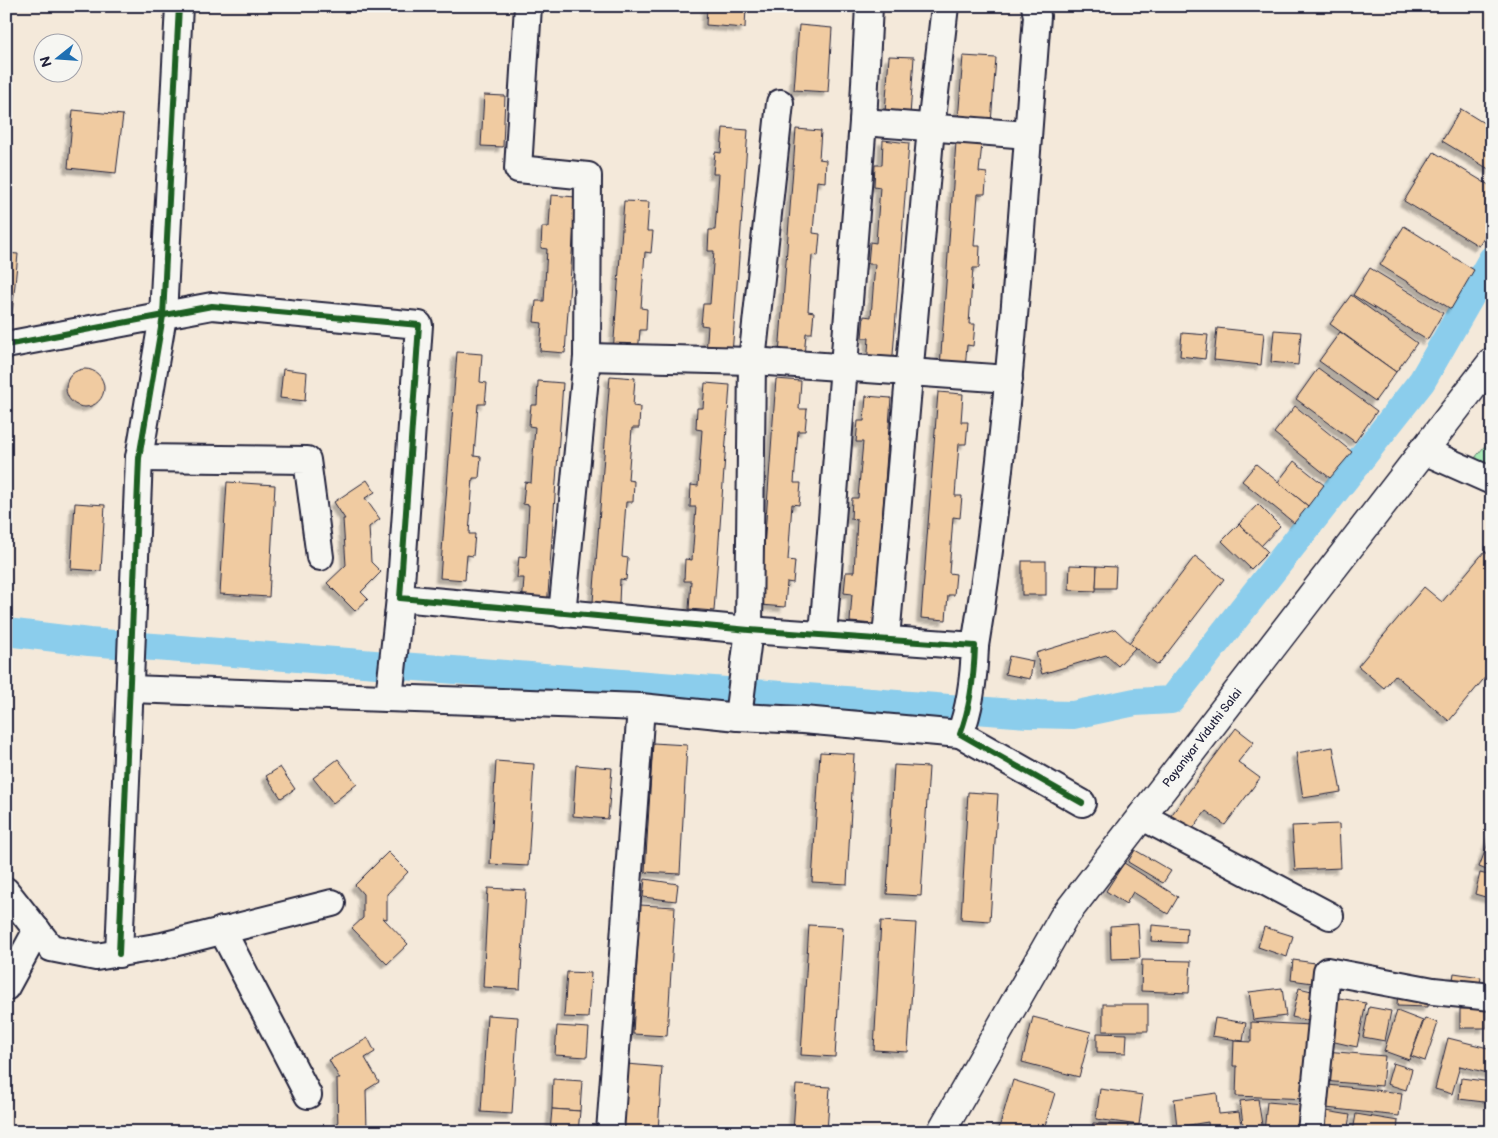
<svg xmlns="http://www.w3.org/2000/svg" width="1498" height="1138" font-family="'Balsamiq Sans',sans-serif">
<defs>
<pattern id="cemetery-stones" width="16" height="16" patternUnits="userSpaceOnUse" patternTransform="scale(1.25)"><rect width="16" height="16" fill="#a7eab4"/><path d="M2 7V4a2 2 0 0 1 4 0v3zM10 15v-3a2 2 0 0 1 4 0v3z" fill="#8fc89c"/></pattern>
<filter id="shadow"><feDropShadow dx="-4.5" dy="4.5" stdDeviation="1" flood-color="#0004"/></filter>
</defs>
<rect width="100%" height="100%" fill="#f4e9da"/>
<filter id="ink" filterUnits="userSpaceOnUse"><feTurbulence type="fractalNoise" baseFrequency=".02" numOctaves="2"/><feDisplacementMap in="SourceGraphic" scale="10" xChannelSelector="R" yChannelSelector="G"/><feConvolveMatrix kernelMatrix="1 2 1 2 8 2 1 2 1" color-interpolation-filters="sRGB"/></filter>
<g filter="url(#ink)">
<!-- cemetery -->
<path fill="url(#cemetery-stones)" stroke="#648678" d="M1492,437V474L1470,464Z"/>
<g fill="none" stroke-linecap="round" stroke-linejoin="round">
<!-- canal -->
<path stroke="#8bcdec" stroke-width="28" d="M6,632L89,642L1028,714L1073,715L1135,702L1171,700L1422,381L1492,259"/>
</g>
<!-- building -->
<g fill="#f0cba1" stroke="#22223b" filter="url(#shadow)">
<path d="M707,6H746L745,28L706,25Z"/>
<path d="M799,25L832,28L828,92L794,90Z"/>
<path d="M889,56L914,57L910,116L885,114Z"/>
<path d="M963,56L996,58L991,123L958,121Z"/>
<path d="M484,95L505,96L503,147L481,146Z"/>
<path d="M1461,109L1492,128V171L1442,141Z"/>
<path d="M73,110L123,115L116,173L68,168Z"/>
<path d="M723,128L748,130L732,355L706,354L708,326L701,325L703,304H710L714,251H708L709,230H715L719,174H713L715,152L721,153Z"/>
<path d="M796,129L821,131L819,159L826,160L825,182L817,181L813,233L820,234L818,256L812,255L808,311L814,312L812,333H806L804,357L779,355Z"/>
<path d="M883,140L909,143L892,368L867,366L869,338H862L864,316L871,317L875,264H868L870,242L876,243L880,187L874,186L875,165H882Z"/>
<path d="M956,142L982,144L979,172L987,173L985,194H978L974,246H980L979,268H973L969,324H975L973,346L967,345L965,370L940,368Z"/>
<path d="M1434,152L1492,187V225L1479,246L1404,201Z"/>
<path d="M551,195L576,197L565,353L540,351L542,323L534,322L536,301H544L547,249L541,248L542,227H549Z"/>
<path d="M624,201L649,202L647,231H653L651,253L645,252L641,308L647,309L646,330H640L638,354L613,353Z"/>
<path d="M1404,226L1474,270L1451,309L1380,265Z"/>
<path d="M6,253L18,254L11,324H6Z"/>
<path d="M1370,268L1443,313L1427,340L1353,295Z"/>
<path d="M1351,295L1417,343L1396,372L1330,324Z"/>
<path d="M1217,328L1264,333L1261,365L1214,360Z"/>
<path d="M1274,330L1301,332L1298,365L1271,362Z"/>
<path d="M1340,332L1396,372L1375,401L1319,361Z"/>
<path d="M1182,333L1208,335L1205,359L1180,356Z"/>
<path d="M457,352L482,354L480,382L487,383L485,404H478L474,456L481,457L479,478H473L469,534H475L473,556L467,555L465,580L440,578Z"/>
<path d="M1318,368L1377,411L1355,442L1296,399Z"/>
<path d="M283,369L307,372L305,401L280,398Z"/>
<circle cx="85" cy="388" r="19"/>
<path d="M610,376L635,378L633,406L640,407L639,428H632L628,480L634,481L633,502H626L622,557L628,558L626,580L620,579L619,604L593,602Z"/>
<path d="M776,379L801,381L799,409H807L805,431H798L794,483H801L799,505L792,504L788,560L795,561L793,583L787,582L785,607L760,605Z"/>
<path d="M538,381L563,383L547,609L522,607L524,578H517L519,556L526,557L529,505L523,504L525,482L531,483L535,427L529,426L531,405H537Z"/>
<path d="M705,383L730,385L714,611L689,609L691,581H684L685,559L692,560L696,507H690L691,485L698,486L702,430L696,429L697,408H703Z"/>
<path d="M938,392L963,394L961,422H968L966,444H959L955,496H962L960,518L953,517L949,573L956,574L954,595H948L946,620L921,618Z"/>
<path d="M866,396L891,398L875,624L850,622L852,594L844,593L846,572H854L857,520L851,519L852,498H858L863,442H856L858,421H864Z"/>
<path d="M1295,406L1352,452L1330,478L1274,433Z"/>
<path d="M1294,461L1324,485L1308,506L1278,482Z"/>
<path d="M1256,464L1308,506L1294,523L1242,481Z"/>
<path d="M367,480L375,492L365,498L380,519L369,527L371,562L381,572L361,592L368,599L355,611L327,583L346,565L343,519H345L334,502Z"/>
<path d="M227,482L275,485L269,597L220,594Z"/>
<path d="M75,503L105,505L101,571L71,569Z"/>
<path d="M1258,504L1280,526L1261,546L1239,524Z"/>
<path d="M1239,524L1268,552L1251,569L1222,541Z"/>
<path d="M1485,551L1492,557V669L1449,721L1395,675L1384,688L1358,666L1424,587L1442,602Z"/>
<path d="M1195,556L1224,579L1158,665L1129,643Z"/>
<rect x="1022" y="561" width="24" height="34"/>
<path d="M1070,565L1097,566L1096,591L1069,590Z"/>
<path d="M1097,566L1116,567L1115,588H1096Z"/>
<path d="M1115,629L1135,648L1118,666L1106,655L1042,674L1036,653Z"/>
<path d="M1009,656L1033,661L1030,679L1005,674Z"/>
<path d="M1236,728L1254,742L1238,762L1260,778L1225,825L1206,811L1187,836L1167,821Z"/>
<path d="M653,743L687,745L680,874L645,872Z"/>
<path d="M1333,747L1341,792L1303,798L1296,753Z"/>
<path d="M820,752L854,754L847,884L812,882Z"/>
<path d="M338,759L357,784L333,803L313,778Z"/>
<path d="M496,761L534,764L528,866L490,864Z"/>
<path d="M576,765L612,768L608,819L573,816Z"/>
<path d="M894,765L929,767L921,896L887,894Z"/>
<path d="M280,767L295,789L281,798L266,776Z"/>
<path d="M968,792L998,794L990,921L961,919Z"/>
<path d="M1339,824L1341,868L1295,870L1292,826Z"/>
<path d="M1492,833V872L1479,867Z"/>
<path d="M1135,850L1171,871L1163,883L1128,862Z"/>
<path d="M388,852L408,872L387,894V919L383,918L408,944L387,964L352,928L363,918V894L355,885Z"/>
<path d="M1124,863L1178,897L1168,914L1133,892L1126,904L1106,891Z"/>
<path d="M1480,873L1492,876V899L1475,894Z"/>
<path d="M645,879L678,884L676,901L643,897Z"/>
<path d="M488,888L526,890L520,989L483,987Z"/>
<path d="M640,905L675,907L667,1036L633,1034Z"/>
<path d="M881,921L916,923L908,1052L874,1050Z"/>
<path d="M1138,924L1140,958L1111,959L1110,926Z"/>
<path d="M809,925L843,927L835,1057L801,1055Z"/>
<path d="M1152,925L1187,928L1186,943L1151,941Z"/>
<path d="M1264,927L1293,936L1287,957L1258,947Z"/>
<path d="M1142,960L1191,961L1189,993L1141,991Z"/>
<path d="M1293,960L1323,964L1320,984L1291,980Z"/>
<path d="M567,972L591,973L588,1018L564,1017Z"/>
<path d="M1454,973L1481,977L1479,991L1452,987Z"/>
<path d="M1282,988L1286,1016L1253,1020L1249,992Z"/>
<path d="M1299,988L1320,993L1314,1022L1292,1017Z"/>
<path d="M1398,991L1429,993L1428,1007L1397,1006Z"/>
<path d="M1334,997L1366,1003L1357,1047L1326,1040Z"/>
<rect x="1103" y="1004" width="45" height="27"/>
<path d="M1369,1007L1391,1011L1385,1041L1363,1037Z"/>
<rect x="1460" y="1009" width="26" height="19"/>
<path d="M1397,1011L1423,1021L1409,1060L1384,1051Z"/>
<path d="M487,1015L518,1017L512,1114L481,1112Z"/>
<path d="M1033,1017L1091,1032L1079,1077L1022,1062Z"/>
<path d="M1215,1018L1246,1023L1243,1041L1212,1036Z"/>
<path d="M1425,1018L1438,1023L1425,1061L1411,1056Z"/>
<path d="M1251,1022L1311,1025L1308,1099L1236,1096L1237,1066H1233L1234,1041L1251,1042Z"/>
<path d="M557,1026L589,1028L587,1057L555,1055Z"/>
<path d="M1097,1033L1127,1034L1126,1053L1097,1052Z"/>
<path d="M368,1038L375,1052L365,1058L379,1082L366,1090L367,1129L369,1132H336L338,1130L337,1079H340L329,1060Z"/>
<path d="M1448,1038L1492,1049V1074L1460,1066L1452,1094L1435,1089Z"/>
<path d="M1325,1051L1385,1056L1382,1086L1323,1081Z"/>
<path d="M1393,1063L1412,1069L1406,1090L1387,1084Z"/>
<path d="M627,1064L662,1067L658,1132H623Z"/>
<path d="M1461,1078L1492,1082V1103L1459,1099Z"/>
<path d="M553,1079L582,1081L580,1111L552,1109Z"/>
<path d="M1013,1080L1055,1093L1043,1132H998Z"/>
<path d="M1319,1084L1402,1093L1399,1116L1317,1107Z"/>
<path d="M796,1085L830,1087L827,1132H793Z"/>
<path d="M1100,1089L1143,1095L1139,1125L1096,1119Z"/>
<path d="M1217,1093L1219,1114L1239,1112L1242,1132H1209L1208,1122L1177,1127L1174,1099Z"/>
<path d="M1258,1099L1263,1131L1244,1132L1240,1101Z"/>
<path d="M1267,1102L1304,1105L1302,1132H1264Z"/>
<path d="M552,1109L580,1111L578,1132H550Z"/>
<path d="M1326,1111L1350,1115L1347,1132H1321Z"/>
<path d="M1356,1114L1398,1121L1397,1132H1353Z"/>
<path d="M1093,1123L1128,1125L1127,1132H1092Z"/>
</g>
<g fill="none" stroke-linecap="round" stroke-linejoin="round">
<!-- street casing -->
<g stroke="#22223b" stroke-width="30">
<g id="street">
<path d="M528,6L518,169L588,176L587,357L562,614"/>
<path d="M863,122L1028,135"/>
<path d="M6,345L212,306L419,325L400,598L749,630L975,646C974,676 971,706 960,734L1082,803"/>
<path d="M587,357L752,361L1009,379"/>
<path d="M1422,450L1492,481"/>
<path d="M139,458L307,460L320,557"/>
<path d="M823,635L863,122L869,6"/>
<path d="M886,638L931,127L945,6"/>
<path d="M975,646C1009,437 1021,226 1037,16L1035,6"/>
<path d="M130,689L641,707L738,717L803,720L960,734"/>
<path d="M389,698L400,598"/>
<path d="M738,717L749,630L752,361L780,103"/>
<path d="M1141,816L1330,916"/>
<path d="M6,891L51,948L96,957L162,946L332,903"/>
<path d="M222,930L308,1095"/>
<path d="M119,954L139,458L163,316L179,6"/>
<path d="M6,987L37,930"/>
<path d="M610,1132L641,707"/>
<path d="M1311,1132L1327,971L1433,991L1492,997"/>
</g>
</g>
<!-- primary casing -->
<g stroke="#22223b" stroke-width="31">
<g id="primary">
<path id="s1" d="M941,1132L1063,918L1492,362"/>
</g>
</g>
<!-- street -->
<use href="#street" stroke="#f6f6f2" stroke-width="26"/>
<!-- primary -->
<use href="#primary" stroke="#f6f6f2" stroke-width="28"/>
<!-- cycleway casing -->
<g stroke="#f6f6f2" stroke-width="9">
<g id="cycleway">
<path d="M6,345L212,306L419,325L400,598L749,630L975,646C974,676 971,706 960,734L1082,803"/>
<path d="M119,954L139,458L163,316L179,6"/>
</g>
</g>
<!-- cycleway -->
<use href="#cycleway" stroke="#1b5e20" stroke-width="6"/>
</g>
</g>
<g text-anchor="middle" stroke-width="5" stroke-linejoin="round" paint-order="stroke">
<!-- street labels -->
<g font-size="12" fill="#22223b" stroke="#f6f6f2">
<text dy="4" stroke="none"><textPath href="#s1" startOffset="474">Payaniyar Viduthi Salai</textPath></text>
</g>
</g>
<!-- margin -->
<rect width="1498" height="1138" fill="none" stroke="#f6f6f2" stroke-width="25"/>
<rect x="12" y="12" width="1473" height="1113" fill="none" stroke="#22223b" stroke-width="2" filter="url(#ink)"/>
<!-- north arrow -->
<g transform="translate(58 58) rotate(253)"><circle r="24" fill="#f6f6f2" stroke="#a1a1a9"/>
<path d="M0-4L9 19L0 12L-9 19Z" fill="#1f6fb2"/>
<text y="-8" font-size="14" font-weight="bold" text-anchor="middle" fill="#22223b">N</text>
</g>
</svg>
